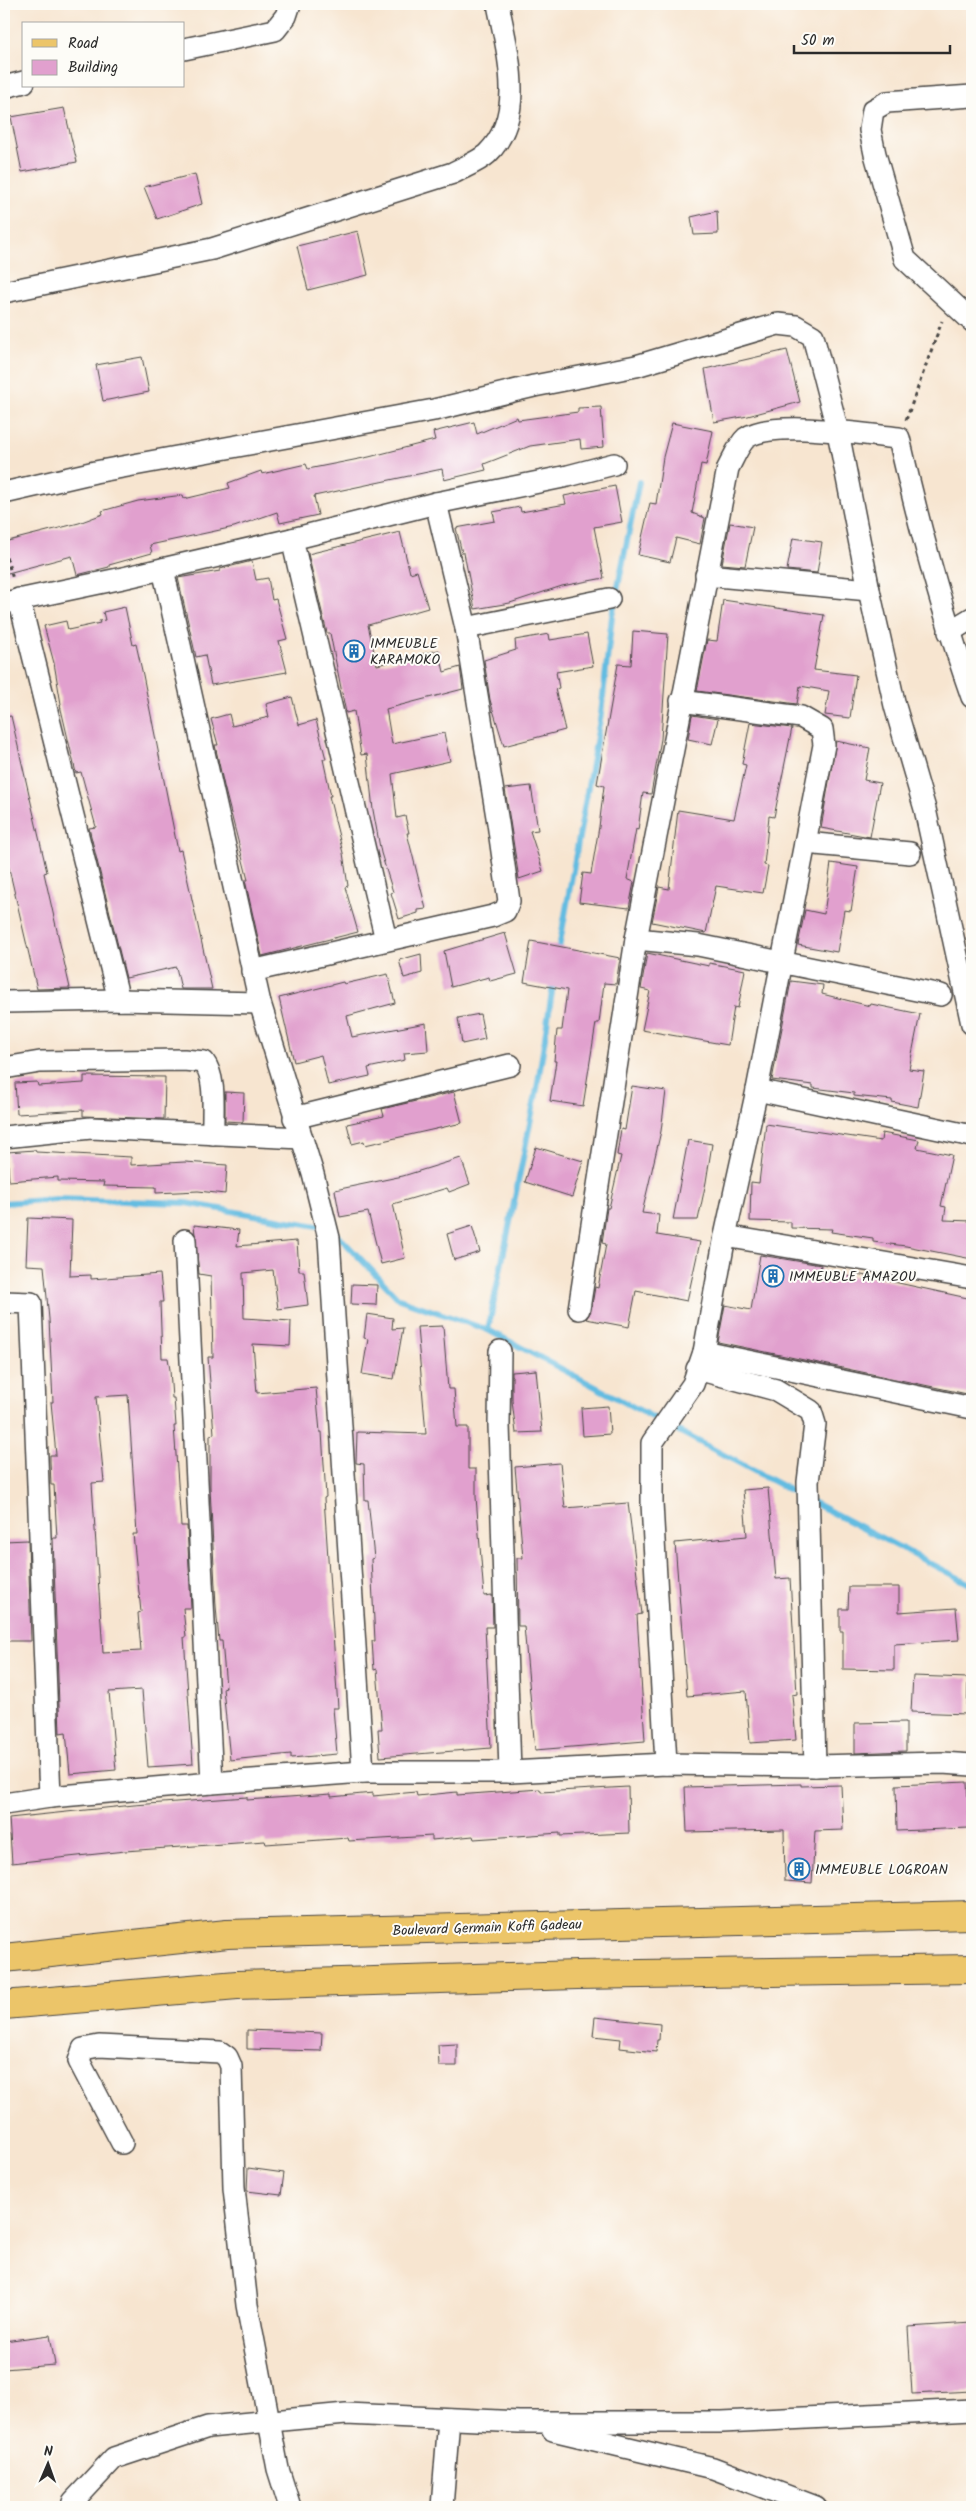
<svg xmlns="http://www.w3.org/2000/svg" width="976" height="2511" font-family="Kalam,sans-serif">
<rect width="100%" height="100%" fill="#fdfcf7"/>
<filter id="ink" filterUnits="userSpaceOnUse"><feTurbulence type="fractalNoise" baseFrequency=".02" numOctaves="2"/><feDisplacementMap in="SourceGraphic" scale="10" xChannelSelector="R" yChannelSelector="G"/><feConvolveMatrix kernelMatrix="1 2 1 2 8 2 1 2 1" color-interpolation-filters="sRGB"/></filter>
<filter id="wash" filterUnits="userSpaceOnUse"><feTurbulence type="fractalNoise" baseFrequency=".0096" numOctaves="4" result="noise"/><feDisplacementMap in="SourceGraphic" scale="20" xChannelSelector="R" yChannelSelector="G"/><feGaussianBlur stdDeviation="1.12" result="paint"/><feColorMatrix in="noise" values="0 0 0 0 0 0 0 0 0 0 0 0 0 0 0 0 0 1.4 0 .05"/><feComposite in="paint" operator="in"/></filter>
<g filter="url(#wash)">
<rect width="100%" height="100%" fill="#f7e5d0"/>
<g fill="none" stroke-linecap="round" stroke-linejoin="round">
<!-- stream -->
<g stroke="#64bce1" stroke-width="6">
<path d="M558,954L601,714L612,616L639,482"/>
<path d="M4,1203L57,1199L186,1203L323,1227"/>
<path d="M332,1229L399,1299L488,1330L805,1498"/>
<path d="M488,1330L537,1089L554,979"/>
<path d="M814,1503L972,1585"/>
</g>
</g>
<g id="blocks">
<!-- building -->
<g fill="#e1a0ce" fill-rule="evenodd">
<path d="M64,108L77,162L22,172L11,117Z"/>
<path d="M195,174L202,204L157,219L144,187Z"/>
<path d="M717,211L718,234L694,235L691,217Z"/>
<path d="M358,231L368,275L308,290L297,246Z"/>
<path d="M787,350L800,402L748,416L714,422L705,369Z"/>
<path d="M142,357L149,392L103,401L96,365Z"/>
<path d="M601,407L604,447L581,449L580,439L530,446L484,464L486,470L444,480L442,469L314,496L318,515L280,523L277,512L234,527L150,545L152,553L109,565V567L77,575L72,556L4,574V542L79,523L103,514L102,511L138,501L183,495L184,499L230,488L228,483L261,471L262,474L306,464L308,469L369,457L435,440L433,432L474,422L477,434L517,417L518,420L578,412V408Z"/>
<path d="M672,423L713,431L706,465L701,464L692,513L705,518L700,544L676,538L670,562L638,555L650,503L656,504L663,457Z"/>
<path d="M615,486L622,522L594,527L604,578L562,586L510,603L475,609L464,553H462L456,528L495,521L493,512L520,507L521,512L566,504L564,496Z"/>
<path d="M730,523L753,527L745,566L722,564Z"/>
<path d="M400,532L410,573L417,571L428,608L368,625L377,665L439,650L444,672L460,667L463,689L386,709L392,744L444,733L450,761L392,774L397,818L405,816L409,833H407L426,909L418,910V913L399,919L391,893L393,892L381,853L373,810L367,754L361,755L354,711L346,713L330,633H327L308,554Z"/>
<path d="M793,538L822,542L817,573L787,570Z"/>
<path d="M252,561L256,580L268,578L272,600L276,599L287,639L279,641L287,672L211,685L205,655L196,657L178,578L220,571V569Z"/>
<path d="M723,600L824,615L814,670L856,675L850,718L825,715L829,691L800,686L797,704L697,691L707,640L717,641Z"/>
<path d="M125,607L133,645L136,644L143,675L178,851L181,850L212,989H181L176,967L126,978L89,828L96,827L81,772L76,773L60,705L61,704L54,663L44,626L66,621L68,630L100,623L99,621L105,620L103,612Z"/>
<path d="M633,631L668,634L661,739L651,794L643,793L638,830L636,829L627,879L634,882L629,908L579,902L583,873L591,874L599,827L604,786L597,784L618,664L631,665Z"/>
<path d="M549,634L550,640L587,634L593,666L556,672L559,688L555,689L565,730L504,746L490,700L484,660L516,650L515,640Z"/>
<path d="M292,697L299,725L316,720L326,759H323L331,796H329L343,853L348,886L345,887L358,932L262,956L245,880H248L224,786L215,745H218L211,719L229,714L232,726L269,717L266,704Z"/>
<path d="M692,715L718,719L712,744L688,739Z"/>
<path d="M11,716L47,872L44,873L70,988L37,989L4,847V717Z"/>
<path d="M750,723L792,728L774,817L769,816L764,865L768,866L763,893L716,886L706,933L652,922L659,887L669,889L678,810L734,819L746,765L742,764Z"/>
<path d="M836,741L870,748L864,780L880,783L870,837L821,828Z"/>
<path d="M531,786L538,830L530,831L543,871L519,879L505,789Z"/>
<path d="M831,863L858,867L851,911L844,910L837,952L798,945L805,910L824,914Z"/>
<path d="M505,933L517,974L490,981L489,977L451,987L444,951Z"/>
<path d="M531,941L620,958L616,984L604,983L599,1023H596L583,1106L550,1101L556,1061H554L557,1030H562L567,990L524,982Z"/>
<path d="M647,953L709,966V963L745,970L738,1008L734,1007L728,1045L642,1030L650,991L641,989Z"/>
<path d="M421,954L422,973L404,978L399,960Z"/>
<path d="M388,974L395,1003L347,1016L352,1037L426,1023L428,1051L404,1053L405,1060L368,1068L370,1076L328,1085L321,1055L294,1062L279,998L343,982L344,984Z"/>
<path d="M791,981L823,985L822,994L870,1006L871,1004L920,1014L909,1069L924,1071L918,1107L892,1102V1100L854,1096V1093L813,1088V1085L772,1080Z"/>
<path d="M480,1014L485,1039L462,1044L458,1018Z"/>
<path d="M84,1076L165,1077L164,1119L83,1116V1110L17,1114L15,1083L37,1082L38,1086L84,1083Z"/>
<path d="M632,1086L666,1091L661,1131L642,1213L659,1215L657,1235L700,1242L687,1301L636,1291L629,1327L586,1319L591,1311L595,1287L598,1288L606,1244L602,1243L607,1208H609L621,1156L617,1155L621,1129L625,1130Z"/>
<path d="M225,1092L244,1093L243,1122L225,1121Z"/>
<path d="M454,1092L462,1123L365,1145L364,1141L352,1144L347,1124L384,1116L382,1109Z"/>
<path d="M766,1124L881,1141L882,1133L919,1140L917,1148L952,1155L941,1206L946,1207L944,1220L972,1221V1259L906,1246L873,1242V1238L831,1232L832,1229L791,1228V1222L750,1221L751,1182L759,1183Z"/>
<path d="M688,1140L712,1144L706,1182L698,1220H673Z"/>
<path d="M536,1147L583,1161L572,1197L525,1182Z"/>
<path d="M35,1150L36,1152L131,1157V1165L185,1162L227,1165L225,1194L198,1191L156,1193V1187L103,1186L104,1182L58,1181V1177L9,1181L7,1152Z"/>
<path d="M461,1158L470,1184L449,1192L447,1188L393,1204L405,1258L381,1264L368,1212L340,1217L335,1190L403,1176Z"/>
<path d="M28,1218L72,1220L70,1276L91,1275V1279L160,1274L163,1302H160L162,1358H168L170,1370L172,1398H174L176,1426H174L181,1526H187L191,1608H183L186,1637H184L193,1764L148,1767L142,1690L109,1692L116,1770L70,1774L66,1732L60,1733L53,1538H57L54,1485H51L50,1461V1455H56L51,1402H53L49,1319L44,1266L26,1265ZM128,1395L137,1534H133L141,1612L138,1613L141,1651L103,1653L92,1483L104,1482L96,1397Z"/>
<path d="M194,1225L239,1230L237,1246L297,1241L299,1271H304L308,1305L278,1309L273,1270L243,1273L244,1318L291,1321L290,1346L253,1344L257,1393L316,1388L320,1432H322L326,1497L324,1498L338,1708H333L337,1754L291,1758V1754L230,1760L223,1688L226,1687L222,1641H219L216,1606L210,1487V1435L214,1434L208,1357H213L211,1276L199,1274Z"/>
<path d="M472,1226L480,1252L454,1260L447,1234Z"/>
<path d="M760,1255L821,1265L820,1271L857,1278V1274L972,1299V1395L718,1342L725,1305L751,1310Z"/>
<path d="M352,1284L377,1285L376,1305L351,1304Z"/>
<path d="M367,1314L393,1318L392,1329L403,1328L394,1379L362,1374L368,1339L364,1338Z"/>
<path d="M443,1326L448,1389H454L457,1427H468V1469H476V1497L484,1596L492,1595L493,1627H485L491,1748L380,1757L378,1729H382L377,1669L374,1670L372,1641H375L371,1559L374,1558L368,1500H365L364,1464L356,1463L357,1432L426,1434L417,1327Z"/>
<path d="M536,1370L542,1432L516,1433L512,1401V1372Z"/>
<path d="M608,1406L610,1434L583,1436L581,1408Z"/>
<path d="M560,1463L565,1508L628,1503L642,1614L637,1615L645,1741L535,1750L524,1626H518L517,1558H523L515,1467Z"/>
<path d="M768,1488L776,1579L790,1578L797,1694L792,1695L796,1740L750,1743L746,1691L687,1696L675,1543L747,1536L743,1490Z"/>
<path d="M28,1540L31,1641H4V1541Z"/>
<path d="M849,1587H899V1612L956,1608L959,1640L894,1644V1670L843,1669V1631H840V1609H848Z"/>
<path d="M913,1676L968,1678L967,1714L911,1712Z"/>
<path d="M906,1722V1751L855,1753V1723Z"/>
<path d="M967,1782L969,1828L897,1831L896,1785Z"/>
<path d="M801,1784V1786L841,1785L843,1830L815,1831L812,1883L785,1881L784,1830L687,1832L685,1787Z"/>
<path d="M628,1787L629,1833L560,1836V1833L474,1839L473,1836L432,1840V1836L349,1841L348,1838L266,1844L265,1841L125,1851L12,1863L9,1818L134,1805L247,1797V1800L331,1794V1797L373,1793V1796L416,1792L417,1796L457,1792V1795L540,1789L541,1792Z"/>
<path d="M595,2017L660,2024L659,2040H657L656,2052L620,2048L621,2039L593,2036Z"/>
<path d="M247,2030L322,2033L321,2051L247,2049Z"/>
<path d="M457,2044V2066H439L438,2045Z"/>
<path d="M248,2168L284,2173L281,2195L247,2191Z"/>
<path d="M972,2323V2391L912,2394L908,2327Z"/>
<path d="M50,2335L55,2365L4,2369V2341Z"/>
</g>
</g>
</g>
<g filter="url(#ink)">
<use href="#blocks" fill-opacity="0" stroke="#4a4744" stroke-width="1"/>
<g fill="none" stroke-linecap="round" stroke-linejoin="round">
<!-- minor casing -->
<g stroke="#4a4744" stroke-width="24">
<g id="minor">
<path d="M184,49L275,30L286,16L290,4"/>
<path d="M4,87L24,82"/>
<path d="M972,96L887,102L873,110L870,130L875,154L905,259L972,321"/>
<path d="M4,292L212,249L453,173C464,167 478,162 487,154C527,116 507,51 498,4"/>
<path d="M4,493L95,472L434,410L534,386L636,366L778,324L796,326L813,336L838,432L869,590L895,706L925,809L972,1024"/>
<path d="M292,539L386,940"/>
<path d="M163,569L260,1003L313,1174L329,1238L363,1772"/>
<path d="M706,575L869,590"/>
<path d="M19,599L119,1000"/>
<path d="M4,603L123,578L292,539L436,503L568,476L614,464"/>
<path d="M466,628L609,599"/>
<path d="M949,632L972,618"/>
<path d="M805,843L910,853"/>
<path d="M636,939L698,945L941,995"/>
<path d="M252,971L493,916L505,911L509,901L498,823L466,628L436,503"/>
<path d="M4,1002L119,1000L260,1003"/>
<path d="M4,1068L40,1062L184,1060L204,1062C217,1079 212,1113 213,1134"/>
<path d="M757,1090L972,1136"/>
<path d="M294,1118L510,1065"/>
<path d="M4,1137L91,1128L302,1138"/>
<path d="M725,1236L972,1278"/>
<path d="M185,1240L212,1783"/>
<path d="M4,1302L31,1303L50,1797"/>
<path d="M579,1309L636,939L728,468C733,459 739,444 746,438C773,419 866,435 899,438C919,526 942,612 972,697"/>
<path d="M500,1351L499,1425L510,1772"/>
<path d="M704,1352L972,1408"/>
<path d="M697,1369L776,1390L811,1411L815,1424L808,1482L815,1766"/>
<path d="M666,1764L652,1503V1443L693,1384L704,1352L725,1236L757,1090L824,745L822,729L801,717L681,701"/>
<path d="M4,1804L50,1797L212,1783L363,1772H510L666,1764L815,1766L942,1763L972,1765"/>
<path d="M122,2143L79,2061L83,2049L99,2046L220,2052L227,2057L231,2066L234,2188L247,2305L278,2469L290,2507"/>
<path d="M553,2430L713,2468L816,2507"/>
<path d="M72,2507L73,2502L114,2458L208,2427L346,2414L519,2422H722L972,2410"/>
<path d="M442,2507L449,2419"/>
</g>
</g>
<!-- major casing -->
<g stroke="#4a4744" stroke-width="30">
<g id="major">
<path d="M4,1958L227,1934L972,1915"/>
<path d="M4,2005L237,1985L577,1975L972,1969"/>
</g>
</g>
<!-- path -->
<g stroke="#4a4744" stroke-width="3" stroke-dasharray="4 4" stroke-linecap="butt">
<path d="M906,420L942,321"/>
<path d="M4,550L13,579"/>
</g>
<!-- minor -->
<use href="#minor" stroke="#fff" stroke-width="21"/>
<!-- major -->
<use href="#major" stroke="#ecc569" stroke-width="28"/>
</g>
</g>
<!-- icons -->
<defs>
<g id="building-ring" transform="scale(1.125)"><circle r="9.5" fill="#fdfcf7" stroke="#1f6fb2" stroke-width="1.5"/><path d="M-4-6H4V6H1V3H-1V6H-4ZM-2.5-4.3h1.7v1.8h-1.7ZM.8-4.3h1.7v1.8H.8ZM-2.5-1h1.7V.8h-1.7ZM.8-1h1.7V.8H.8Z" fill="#1f6fb2"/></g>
</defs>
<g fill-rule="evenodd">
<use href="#building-ring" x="354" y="651"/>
<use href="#building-ring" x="773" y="1276"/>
<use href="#building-ring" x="799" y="1869"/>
</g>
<g text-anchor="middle" stroke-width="4" stroke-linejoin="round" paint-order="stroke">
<!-- poi labels -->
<g font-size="14" fill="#2b2b2b" stroke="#fdfcf7" text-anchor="start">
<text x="370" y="648">IMMEUBLE<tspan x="370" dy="16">KARAMOKO</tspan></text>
<text x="789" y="1281">IMMEUBLE AMAZOU</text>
<text x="815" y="1874">IMMEUBLE LOGROAN</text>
</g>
<!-- street labels -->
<g font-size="14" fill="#2b2b2b" stroke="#fdfcf7">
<text transform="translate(487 1927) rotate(-2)" y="5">Boulevard Germain Koffi Gadeau</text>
</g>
</g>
<!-- margin -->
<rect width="976" height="2511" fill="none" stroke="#fdfcf7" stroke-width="20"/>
<!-- legend -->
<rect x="22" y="22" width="162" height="65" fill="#fdfcf7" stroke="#a9a8a5"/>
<rect x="32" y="39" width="25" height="8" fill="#ecc569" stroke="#a9a8a5"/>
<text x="68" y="48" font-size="15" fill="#2b2b2b">Road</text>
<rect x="32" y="60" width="25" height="15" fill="#e1a0ce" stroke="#a9a8a5"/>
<text x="68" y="72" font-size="15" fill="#2b2b2b">Building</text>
<!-- north arrow -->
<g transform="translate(48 2464) rotate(2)" stroke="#fdfcf7" stroke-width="4" paint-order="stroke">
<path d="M0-4L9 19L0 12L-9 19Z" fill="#2b2b2b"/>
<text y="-8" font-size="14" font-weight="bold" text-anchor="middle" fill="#2b2b2b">N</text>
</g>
<!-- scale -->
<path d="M794 45v8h156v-8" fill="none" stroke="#2b2b2b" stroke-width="2.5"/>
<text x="801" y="45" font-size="15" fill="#2b2b2b" stroke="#fdfcf7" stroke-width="4" paint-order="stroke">50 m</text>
</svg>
